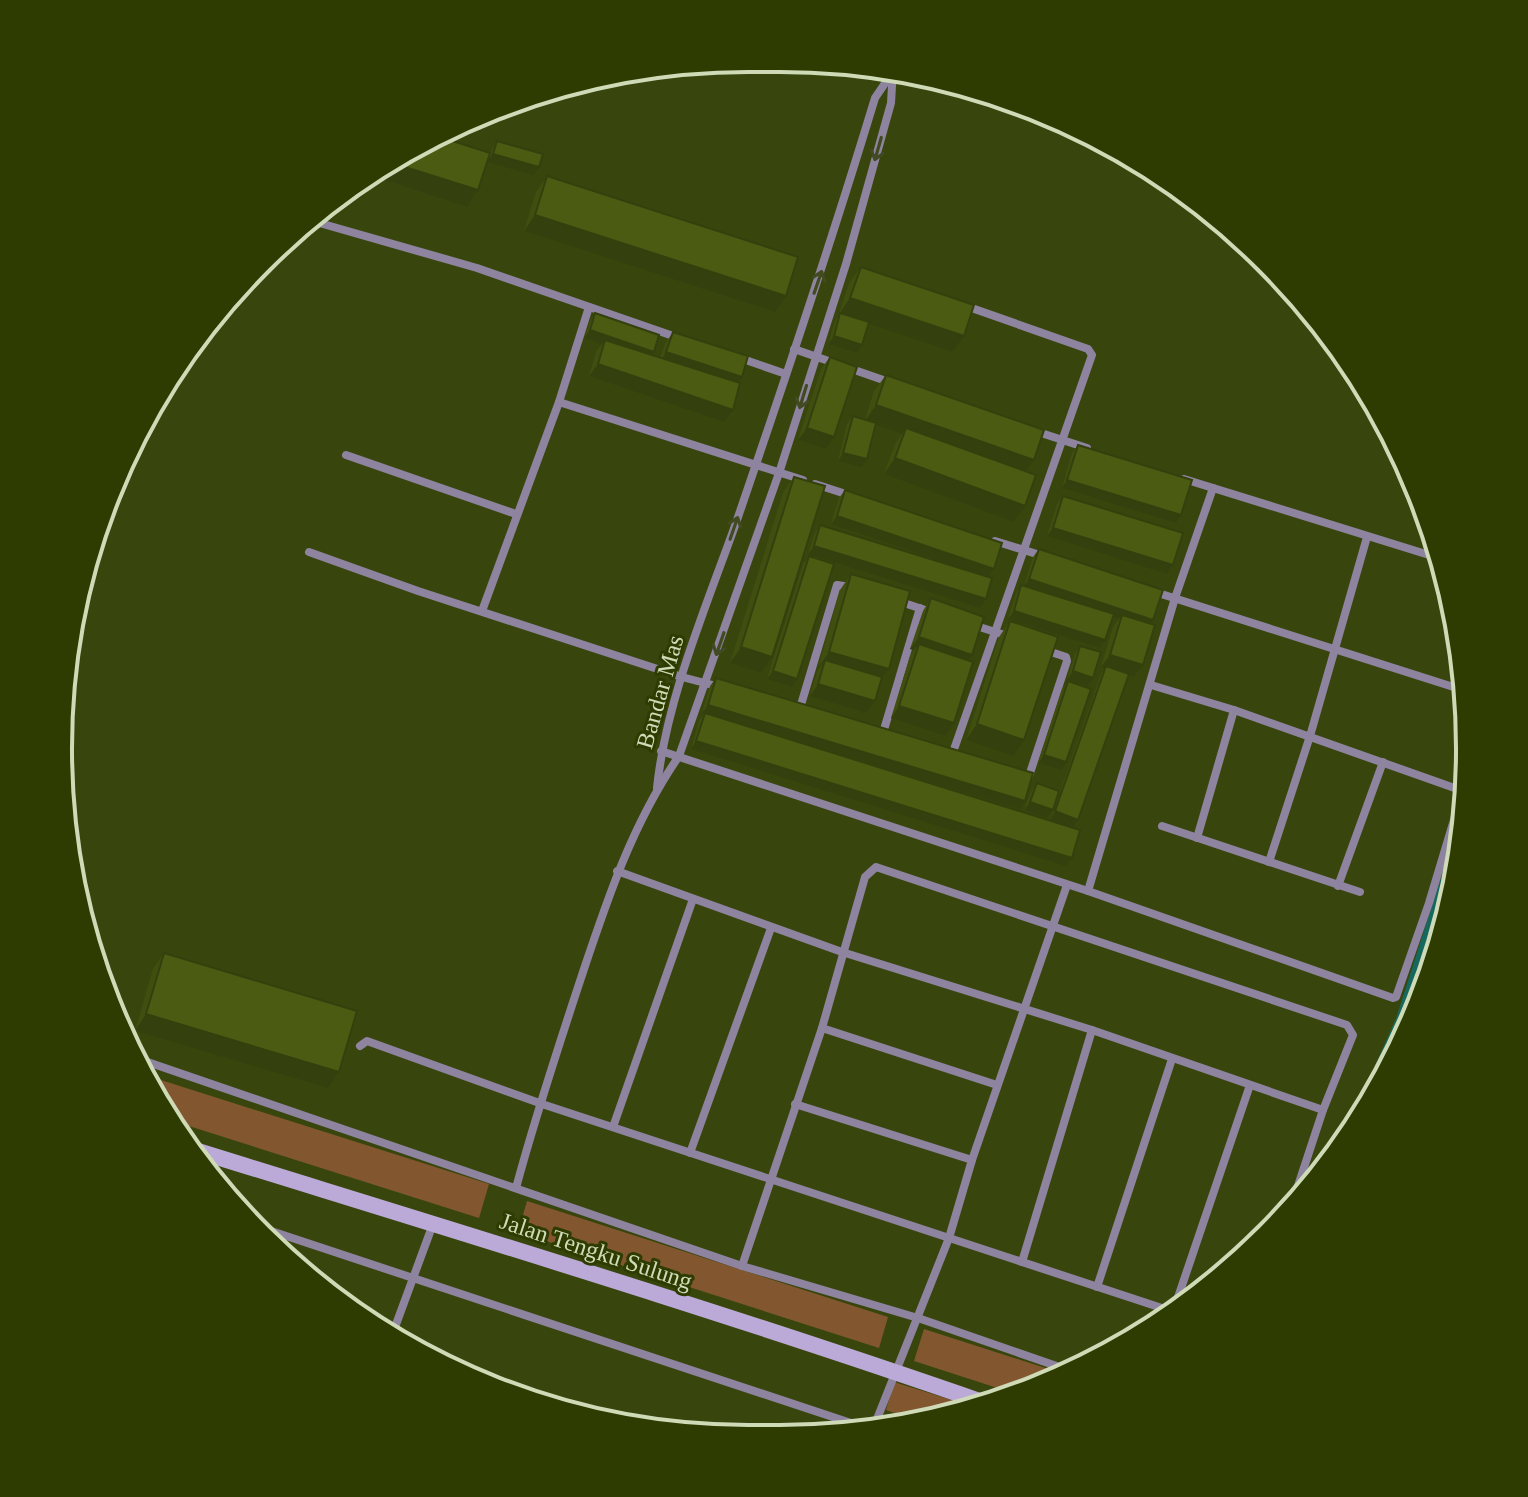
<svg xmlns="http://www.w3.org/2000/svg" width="1528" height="1497" font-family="Georgia,serif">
<rect width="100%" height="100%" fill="#38460e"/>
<!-- green -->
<g fill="#82572f">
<path d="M142,1074L489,1184L479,1218L170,1120Z"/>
<path d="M527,1201L888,1317L879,1348L518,1232Z"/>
<path d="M924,1329L1067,1375L1016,1394L914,1361Z"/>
<path d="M894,1382L977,1408L958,1416L921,1422L886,1410Z"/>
</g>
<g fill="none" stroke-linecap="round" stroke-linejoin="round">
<!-- canal -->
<path stroke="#16685e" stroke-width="18" d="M1366,1109L1405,1020L1464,835"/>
<!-- street -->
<g stroke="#8e84a0" stroke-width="8">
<path d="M309,220L477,268L679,338"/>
<path d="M794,349L889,382"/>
<path d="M737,357L786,374"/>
<path d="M559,402L803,480"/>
<path d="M1035,431L1087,448"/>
<path d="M346,455L516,514"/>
<path d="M1184,479L1442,559"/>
<path d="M815,484L852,496"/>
<path d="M995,541L1043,556"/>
<path d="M309,552L418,591L682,677L720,687"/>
<path d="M1155,592L1466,691"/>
<path d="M898,601L931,612"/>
<path d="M482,611L559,402L589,307"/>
<path d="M970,624L1011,637"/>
<path d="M1151,685L1234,710L1463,791"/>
<path d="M800,708L837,585L850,587"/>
<path d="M883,733L920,608"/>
<path d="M661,751L1088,891L1393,998L1396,997L1429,903L1466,780"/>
<path d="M952,755L1092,355L1088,349L963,305"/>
<path d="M1025,776H1029L1067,661L1066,657L1042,649"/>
<path d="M657,788C666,699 707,605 737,520C785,380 832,240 875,98L892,73"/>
<path d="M1162,826L1360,892"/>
<path d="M1197,838L1234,710"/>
<path d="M1269,862L1310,736L1367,537"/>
<path d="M617,871L842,952L1092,1030L1323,1110"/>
<path d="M1338,886L1383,762"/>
<path d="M1088,891L1175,598L1213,488"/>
<path d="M822,1028L997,1085"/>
<path d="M360,1046L367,1041L545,1105L1174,1312"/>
<path d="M130,1056L742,1266L918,1318L1074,1372"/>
<path d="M795,1104L972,1160"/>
<path d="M613,1127L693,899"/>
<path d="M690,1153L771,928"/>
<path d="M516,1188C535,1117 558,1048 581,978C607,900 632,824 679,756L779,473L846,264L891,103L893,69"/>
<path d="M253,1225L872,1430"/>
<path d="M1022,1262L1092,1030"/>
<path d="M742,1266L822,1028L865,877L876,867L1347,1025L1353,1035L1323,1110L1289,1213"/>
<path d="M1097,1287L1172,1059"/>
<path d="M1173,1312L1250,1085"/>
<path d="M391,1338L433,1224"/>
<path d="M873,1429L949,1238L972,1160L1067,885"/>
</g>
<!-- secondary -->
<path stroke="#bbaad7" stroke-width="16" d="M188,1148C455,1231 724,1312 988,1404"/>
</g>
<!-- wall -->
<g fill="#404f0f">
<path d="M437,136L490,153L497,141L533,175L487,162L467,207L366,174Z"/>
<path d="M547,176L775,312L524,231L536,192Z"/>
<path d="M861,267L952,352L868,324L857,353L828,344L835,321L839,314L849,283Z"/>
<path d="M595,313L654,352L651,355L660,358L665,344L673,332L738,382L724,422L589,376L596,352L602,344L584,338L590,321Z"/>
<path d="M830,357L834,437L826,449L798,440L821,369Z"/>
<path d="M886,375L1034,460L1025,471L1014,522L884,474L895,444L902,434L876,425L861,467L838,461L847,424L853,416L865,420L874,391Z"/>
<path d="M1078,445L1181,515L1176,523L1062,488L1072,453Z"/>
<path d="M794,477L761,673L730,663L783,493Z"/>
<path d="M845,490L989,577L980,608L808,554L815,533L820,525L973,572L831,524L839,498Z"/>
<path d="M1063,496L1173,565L1167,574L1047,536L1057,504Z"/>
<path d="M1039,549L1153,620L1151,624L1143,665L1134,677L1128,675L1072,828V858L1066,866L691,749L699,721L704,714L702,713L710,686L716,678L1025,801L1020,809L780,737L1070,827L1050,820L1101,674L1105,668L1101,667L1113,627L1119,619L1113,617L1100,648L1008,619L1016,593L1021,585L1024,586L1033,557Z"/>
<path d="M809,556L792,687L767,679L803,564Z"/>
<path d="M851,574L889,669L881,681L875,701L866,713L810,696L817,672L819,669L818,668L840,590Z"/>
<path d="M931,598L968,660L945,736L891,718L910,656L914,650L910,649L923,611Z"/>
<path d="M1010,621L1013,756L966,740L999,637Z"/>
<path d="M1080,646L1087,686L1067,680L1075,654Z"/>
<path d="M1068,681L1061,770L1038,763L1062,689Z"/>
<path d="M1037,783L1053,810L1047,818L1024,810L1031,792Z"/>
<path d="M164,953L339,1072L328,1088L135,1031L153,969Z"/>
</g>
<!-- shaded-wall -->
<g fill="#34400d">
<path d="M493,154L539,167L533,175L487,162Z"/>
<path d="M389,162L478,190L467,207L366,174Z"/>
<path d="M535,215L786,296L775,312L524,231Z"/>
<path d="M850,298L964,336L952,352L839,314Z"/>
<path d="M590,330L654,352L648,360L605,340L602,344L584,338Z"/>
<path d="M834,336L862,345L857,353L828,344Z"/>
<path d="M666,352L742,377L733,390L658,365Z"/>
<path d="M598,364L733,410L724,422L589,376Z"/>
<path d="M876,405L1034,460L1022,476L906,428L902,434L865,421Z"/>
<path d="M807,428L834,437L826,449L798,440Z"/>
<path d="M843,453L867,459L861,467L838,461Z"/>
<path d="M895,458L1025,506L1014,522L884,474Z"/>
<path d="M1067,480L1181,515L1176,523L1062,488Z"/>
<path d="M837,516L994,569L988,577L831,524Z"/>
<path d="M1053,528L1173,565L1167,574L1047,536Z"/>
<path d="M814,546L986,599L980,608L808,554Z"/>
<path d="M1029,579L1153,620L1148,628L1122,615L1119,619L1023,587Z"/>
<path d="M1014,611L1105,640L1100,648L1008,619Z"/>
<path d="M919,637L972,655L963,667L919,644L914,650L910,649Z"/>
<path d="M741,647L772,657L761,673L730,663Z"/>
<path d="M829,652L889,669L877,685L825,660L819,669L818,668Z"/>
<path d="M1110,655L1143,665L1134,677L1101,667Z"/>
<path d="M773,671L797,679L792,687L767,679Z"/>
<path d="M1073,671L1093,678L1087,686L1067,680Z"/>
<path d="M818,684L875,701L866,713L810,696Z"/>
<path d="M708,705L1025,801L1020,809L702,713Z"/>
<path d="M899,706L954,723L945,736L891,718Z"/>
<path d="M977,724L1024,740L1013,756L966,740Z"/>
<path d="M696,741L1072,858L1066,866L691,749Z"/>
<path d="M1044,755L1066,762L1061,770L1038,763Z"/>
<path d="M1030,802L1053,810L1047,818L1024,810Z"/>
<path d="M1055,811L1078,820L1072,828L1050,820Z"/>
<path d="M146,1014L339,1072L328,1088L135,1031Z"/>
</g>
<!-- building -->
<g fill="#4b5c12" stroke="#34400d" stroke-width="2">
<path d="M437,136L490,153L478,190L389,162Z"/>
<path d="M497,141L543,154L539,167L493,154Z"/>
<path d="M547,176L798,257L786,296L535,215Z"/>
<path d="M861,267L974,305L964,336L850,298Z"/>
<path d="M595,313L659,335L654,352L590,330Z"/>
<path d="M840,313L869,322L862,345L834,336Z"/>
<path d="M673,332L748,356L742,377L666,352Z"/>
<path d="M605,340L740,383L733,410L598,364Z"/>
<path d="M830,357L857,367L834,437L807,428Z"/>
<path d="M886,375L1044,430L1034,460L876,405Z"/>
<path d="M853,416L876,423L867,459L843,453Z"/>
<path d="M906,428L1036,475L1025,506L895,458Z"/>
<path d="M1078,445L1192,480L1181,515L1067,480Z"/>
<path d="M794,477L825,486L772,657L741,647Z"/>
<path d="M845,490L1002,543L994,569L837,516Z"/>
<path d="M1063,496L1183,533L1173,565L1053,528Z"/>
<path d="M820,525L992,578L986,599L814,546Z"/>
<path d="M1039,549L1163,590L1153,620L1029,579Z"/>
<path d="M809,556L834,564L797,679L773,671Z"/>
<path d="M851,574L910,591L889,669L829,652Z"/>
<path d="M1021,585L1114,614L1105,640L1014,611Z"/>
<path d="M931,598L984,617L972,655L919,637Z"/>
<path d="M1122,615L1155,625L1143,665L1110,655Z"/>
<path d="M1010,621L1058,637L1024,740L977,724Z"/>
<path d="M919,644L973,662L954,723L899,706Z"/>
<path d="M1080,646L1101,652L1093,678L1073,671Z"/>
<path d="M825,660L882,677L875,701L818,684Z"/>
<path d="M1106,666L1129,674L1078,820L1055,811Z"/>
<path d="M716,678L1033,773L1025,801L708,705Z"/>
<path d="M1068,681L1091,689L1066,762L1044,755Z"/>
<path d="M705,713L1080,830L1072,858L696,741Z"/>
<path d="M1037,783L1059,791L1053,810L1030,802Z"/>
<path d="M164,953L357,1011L339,1072L146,1014Z"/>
</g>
<!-- one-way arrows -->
<defs><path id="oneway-shaft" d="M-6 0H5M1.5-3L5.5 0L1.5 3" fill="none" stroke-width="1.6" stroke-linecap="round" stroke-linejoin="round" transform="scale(2)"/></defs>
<g stroke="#414a21">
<use href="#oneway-shaft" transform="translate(878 149) rotate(106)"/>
<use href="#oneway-shaft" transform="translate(818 282) rotate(-71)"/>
<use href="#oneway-shaft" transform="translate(803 397) rotate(107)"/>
<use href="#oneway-shaft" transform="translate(734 528) rotate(-71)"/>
<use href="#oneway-shaft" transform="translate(720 644) rotate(109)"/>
</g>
<g text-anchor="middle" stroke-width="6" stroke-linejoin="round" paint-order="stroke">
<!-- street labels -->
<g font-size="24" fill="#cfdbb7" stroke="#2e3b01">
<text transform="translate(660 692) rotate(-74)" y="8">Bandar Mas</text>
<text transform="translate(596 1251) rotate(18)" y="8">Jalan Tengku Sulung</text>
</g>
</g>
<!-- crop -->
<path d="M0 0H1528V1497H0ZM748 72H780A676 676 0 0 1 1456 748V749A676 676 0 0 1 780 1425H748A676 676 0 0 1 72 749V748A676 676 0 0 1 748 72Z" fill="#2e3b01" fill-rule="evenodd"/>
<path fill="none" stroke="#cfdbb7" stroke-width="4" d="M748 72H780A676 676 0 0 1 1456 748V749A676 676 0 0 1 780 1425H748A676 676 0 0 1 72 749V748A676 676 0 0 1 748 72Z"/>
</svg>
